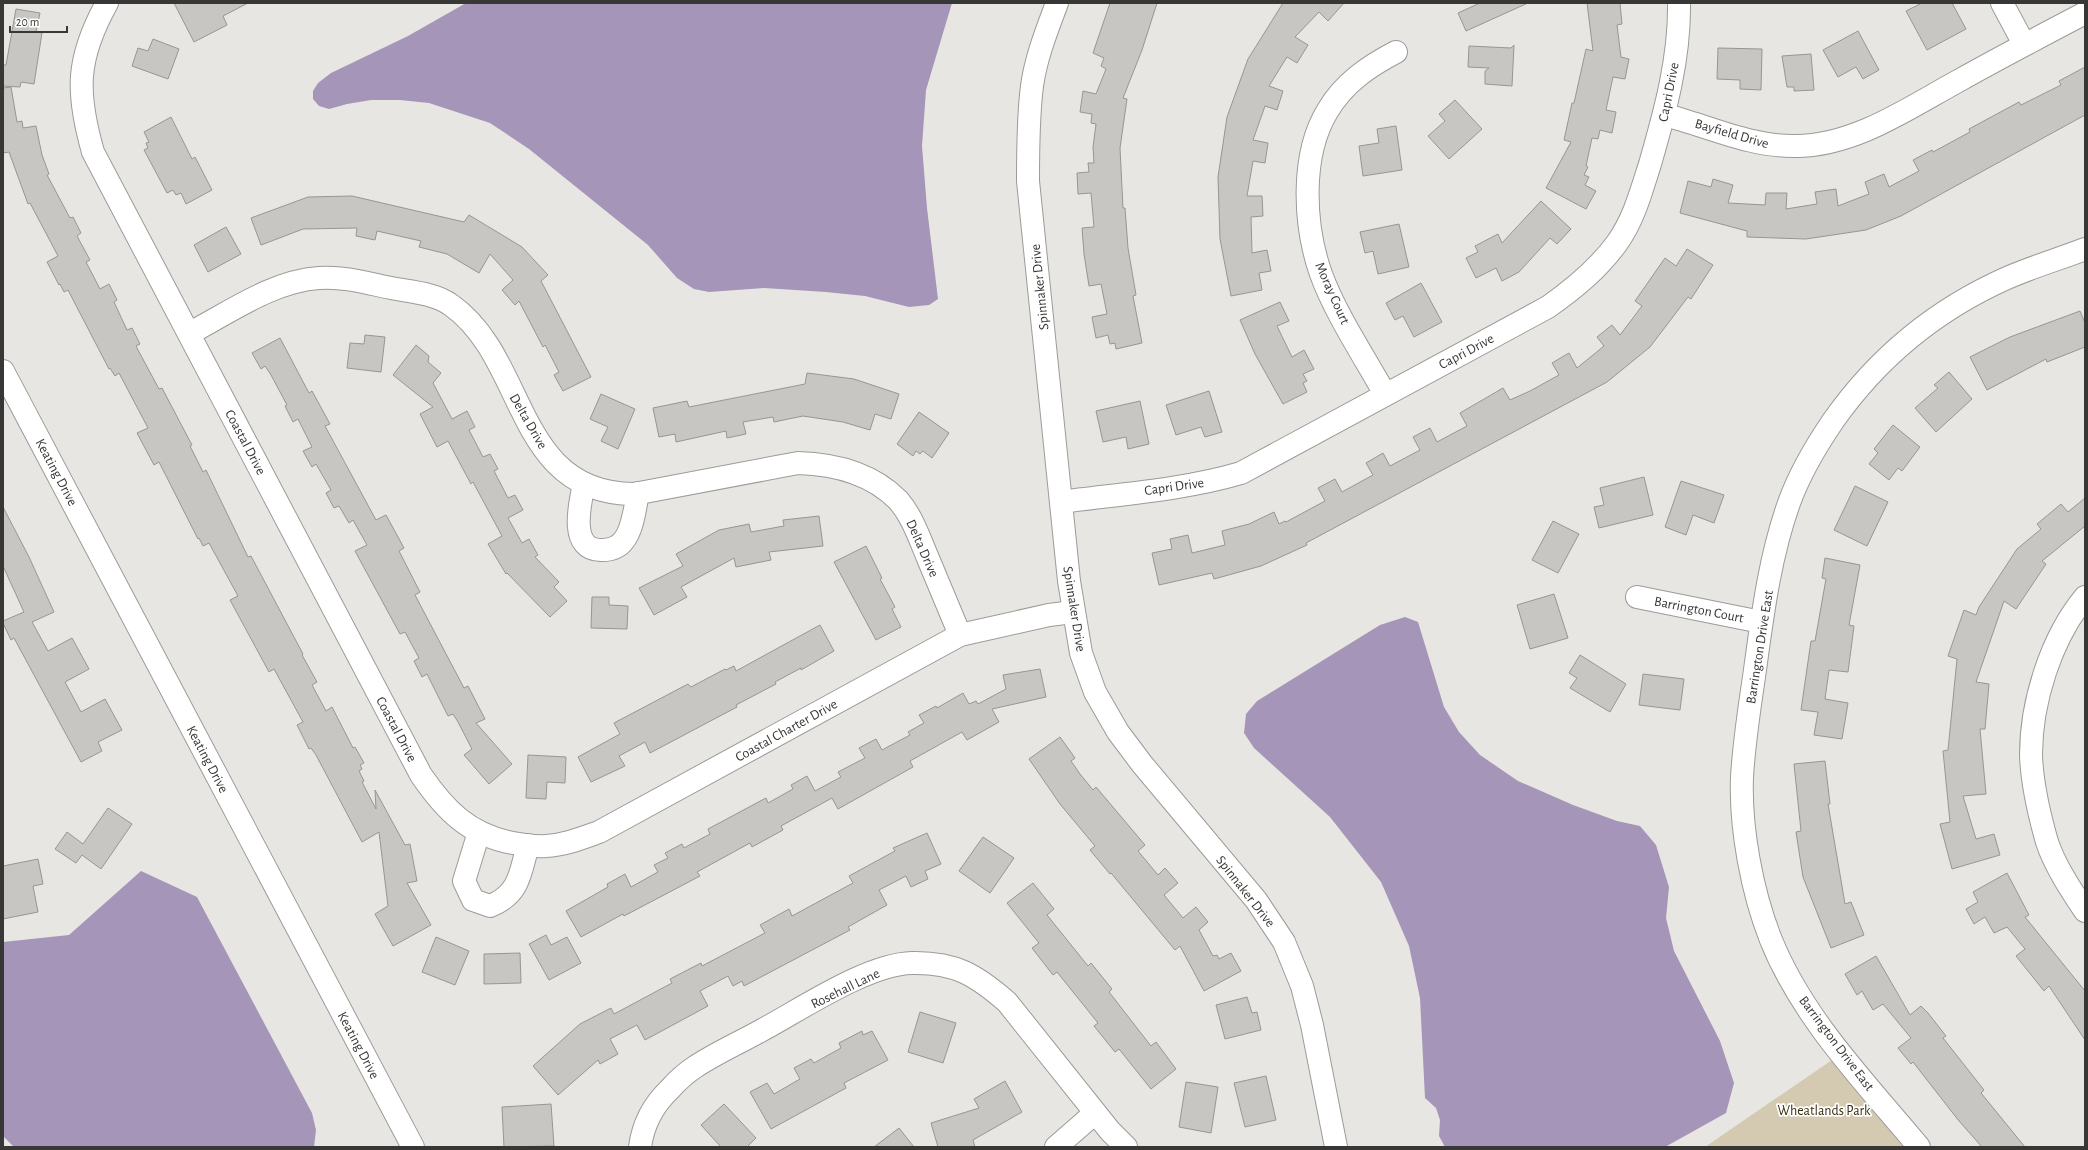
<svg xmlns="http://www.w3.org/2000/svg" width="2088" height="1150" font-family="'Alegreya Sans',sans-serif">
<rect width="100%" height="100%" fill="#e8e6e2"/>
<!-- green -->
<path fill="#d3cab1" d="M1832,1060L1903,1147H1705Z"/>
<!-- water -->
<g fill="#a595b8">
<path d="M466,3H952L926,90L922,146L927,208L938,299L929,305L909,307L865,296L826,292L764,288L709,292L694,289L677,278L648,245L529,149L490,123L429,103L400,100H371L347,104L329,109L319,106L313,99V91L318,83L331,73L408,36Z"/>
<path d="M1405,617L1418,622L1444,707L1459,732L1480,755L1518,781L1573,805L1617,821L1640,826L1656,845L1669,887L1666,918L1674,951L1720,1041L1734,1083L1726,1113L1665,1147H1445L1439,1136L1440,1120L1436,1108L1425,1098L1420,998L1409,946L1381,882L1330,817L1254,748L1244,733L1246,714L1257,701L1380,625Z"/>
<path d="M141,871L197,897L312,1113L316,1130L314,1147H14L3,1136V942L69,935Z"/>
</g>
<!-- building -->
<g fill="#c7c6c2" stroke="#989693">
<path d="M174,3H248L223,16L227,25L194,42Z"/>
<path d="M1110,3H1157L1142,50L1123,98L1127,99L1120,148L1123,208H1125L1128,248L1136,295L1133,296L1142,343L1116,349L1115,343L1110,344L1108,335L1096,338L1092,317L1107,314L1101,284L1089,286L1084,254L1082,228L1094,227L1091,193L1078,194L1077,173L1089,172L1088,163H1094L1093,147L1096,124L1091,123L1092,114L1080,112L1083,91L1096,94L1106,69L1101,66L1104,58L1093,53Z"/>
<path d="M1283,3H1344L1328,21L1319,12L1295,37L1308,45L1297,63L1287,57L1269,86L1283,91L1277,110L1265,106L1253,140L1268,143L1265,163L1253,161L1247,196H1262L1263,216L1251,217L1252,253L1267,250L1271,271L1259,273L1262,290L1231,296L1220,239L1218,177L1227,117L1248,59Z"/>
<path d="M1480,3H1528L1466,31L1458,13Z"/>
<path d="M1587,3H1620L1622,24L1617,25L1621,57L1629,59L1625,79L1613,77L1606,110L1616,112L1612,133L1600,130L1598,139L1592,138L1586,166L1588,167L1584,175L1589,177L1585,185L1596,191L1586,209L1546,188L1571,142L1564,140L1572,103H1574L1586,49L1593,51Z"/>
<path d="M1922,3H1952L1966,29L1927,50L1906,11Z"/>
<path d="M16,9L40,13L36,32L42,33L34,84L21,82L20,87L3,86V65H6Z"/>
<path d="M1858,31L1879,70L1863,79L1856,67L1838,77L1823,50Z"/>
<path d="M153,39L179,49L168,79L132,66L138,48L148,51Z"/>
<path d="M1514,45L1512,86L1485,84V71L1489,68L1468,67L1469,46L1511,48Z"/>
<path d="M1718,48L1762,49L1761,90L1740,89V80L1717,79Z"/>
<path d="M1811,54L1814,90L1794,91V87H1787L1782,56Z"/>
<path d="M2085,67V115L1901,216L1866,230L1806,239L1747,237V231L1680,213L1688,181L1711,187L1713,179L1733,185L1728,203L1765,205L1766,193H1787L1786,209L1817,204L1815,192L1836,189L1838,206L1869,194L1865,182L1884,174L1889,187L1919,171L1913,160L1932,150L1933,152L1970,132L1969,129L2019,102L2021,105L2061,85L2059,81Z"/>
<path d="M11,87L17,122L22,121L23,128L36,126L42,155L49,174L47,175L70,218L73,217L81,233L77,236L90,260L86,262L100,289L109,284L117,300L114,302L127,330L132,328L140,344L136,346L138,350L159,389L162,388L183,428L192,445L190,446L203,472L206,470L248,557L251,556L303,654L302,655L317,682L312,685L326,711L332,707L353,748L355,747L364,763L360,765L362,769L359,771L364,781L362,782L376,809L375,790L405,845L410,844L417,881L407,883L431,925L393,946L375,914L388,906L379,832L362,842L316,755L311,748L309,749L297,725L303,722L274,669L269,672L230,600L238,596L209,543L203,546L199,538L198,539L159,462L154,465L137,433L148,428L119,373L115,376L110,368L109,369L68,290L64,292L60,284L59,285L47,262L58,256L30,203L28,204L9,152L3,153V88Z"/>
<path d="M1455,100L1482,129L1449,159L1428,136L1445,121L1439,114Z"/>
<path d="M171,117L192,159L195,157L212,190L186,204L181,193L176,195L173,190L167,193L144,150L148,148L146,143L149,142L144,132Z"/>
<path d="M1396,126L1402,170L1363,176L1359,146L1379,143L1377,129Z"/>
<path d="M352,196L464,222L469,215L522,247L548,275L541,281L591,377L563,391L554,375L559,372L545,345L543,347L519,301L515,305L502,290L513,280L490,254L479,273L447,254L419,247L421,241L377,231L375,240L356,236L357,228L303,229L261,245L251,218L308,197Z"/>
<path d="M1541,201L1571,229L1557,244L1550,238L1519,272L1502,281L1496,268L1476,278L1466,258L1478,252L1475,246L1498,234L1502,243Z"/>
<path d="M1399,224L1409,267L1378,274L1373,251L1365,253L1360,232Z"/>
<path d="M226,227L241,254L208,272L194,245Z"/>
<path d="M1687,249L1713,265L1691,299L1688,297L1650,347L1607,382L1306,543L1307,545L1261,566L1214,579L1212,573L1159,585L1152,553L1172,549L1170,539L1188,535L1192,553L1225,545L1222,531L1249,524L1274,512L1279,524L1285,521L1286,522L1325,501L1318,488L1335,479L1342,492L1373,475L1366,463L1383,453L1390,466L1420,450L1413,437L1430,428L1437,442L1467,426L1460,413L1503,388L1510,400L1530,391L1559,375L1552,363L1569,353L1577,368L1604,346L1597,337L1612,325L1620,335L1642,306L1635,301L1665,258L1676,266Z"/>
<path d="M1421,283L1442,322L1414,337L1403,316L1395,320L1386,303Z"/>
<path d="M1280,302L1289,321L1277,326L1292,357L1304,350L1314,369L1303,374L1307,381L1303,383L1307,392L1283,404L1255,354L1240,320Z"/>
<path d="M2080,311L2085,323V347L2047,362L2046,359L1987,390L1970,357L2010,337Z"/>
<path d="M365,335L385,337L381,372L347,368L350,343L364,344Z"/>
<path d="M280,338L309,393L312,391L330,424L325,426L376,520L386,515L404,548L399,551L420,592L415,595L464,688L468,686L485,719L476,723L512,764L489,784L464,755L472,749L458,722L453,714L448,716L427,674L422,677L414,661L419,658L405,632L400,634L355,551L367,545L353,520L349,523L339,506L334,508L326,493L331,490L316,464L312,467L303,451L312,447L298,419L293,422L285,406L287,405L271,375L265,366L261,369L252,353Z"/>
<path d="M416,345L429,356L428,362L441,373L433,383L452,419L467,411L475,427L469,430L483,457L490,454L498,469L494,471L508,498L515,495L523,510L508,518L522,543L529,539L538,555L535,557L559,582L554,587L567,601L550,617L507,573L506,574L488,544L502,536L473,482L471,484L448,441L437,447L420,414L433,407L393,375Z"/>
<path d="M1949,372L1972,399L1936,432L1915,408L1938,388L1934,385Z"/>
<path d="M807,373L854,379L899,394L891,419L875,414L870,430L843,422L803,416L774,422L773,417L743,422L746,434L727,438L726,431L676,442L675,434L659,437L653,408L687,401L689,407L805,384Z"/>
<path d="M1209,391L1222,432L1205,437L1201,427L1176,435L1166,405Z"/>
<path d="M601,394L635,409L618,449L601,441L608,427L590,419Z"/>
<path d="M1140,401L1149,444L1128,449L1126,437L1103,442L1096,411Z"/>
<path d="M919,412L949,433L932,458L923,451L920,454L916,451L913,456L897,444Z"/>
<path d="M1893,425L1920,447L1902,471L1898,468L1889,480L1869,464L1878,453L1874,449Z"/>
<path d="M1644,477L1653,515L1599,528L1594,507L1604,505L1600,488Z"/>
<path d="M1681,481L1724,495L1714,523L1693,515L1686,535L1665,527Z"/>
<path d="M1855,486L1888,502L1867,546L1834,530Z"/>
<path d="M2085,498V526L2042,561L2046,564L2016,609L2004,601L1976,682L1989,684L1985,729H1980L1986,794L1963,796L1976,839L1994,834L2000,855L1952,869L1940,824L1950,822L1943,751L1948,750L1957,659L1948,656L1964,610L1976,615L1979,607L2017,549L2041,529L2037,524L2061,504L2068,512Z"/>
<path d="M3,507L29,557L54,612L32,622L48,651L72,638L89,669L65,682L81,712L105,699L122,730L98,742L102,751L81,762L14,638L11,640L3,623V621L24,612L3,566Z"/>
<path d="M819,516L823,546L769,552L771,560L736,567L734,558L681,587L687,597L654,615L639,588L683,566L676,554L719,530L749,524L751,532L784,526L783,520Z"/>
<path d="M1553,521L1579,534L1558,573L1532,560Z"/>
<path d="M866,546L882,578L880,579L895,607L892,609L901,627L876,640L834,562Z"/>
<path d="M1825,558L1860,565L1849,625L1854,626L1848,672L1829,670L1825,699L1848,703L1842,739L1814,735L1818,712L1801,710L1811,641H1815L1826,579L1822,578Z"/>
<path d="M1554,594L1568,638L1530,649L1517,605Z"/>
<path d="M592,597H609V605L628,606L627,629L591,628Z"/>
<path d="M820,625L834,651L801,670V668L775,682L776,684L736,705L737,707L650,753L645,742L619,756L625,766L591,782L578,757L620,734L614,723L688,684L691,687L725,669L726,670L734,666L736,671Z"/>
<path d="M1580,655L1626,684L1610,712L1570,688L1577,678L1569,673Z"/>
<path d="M1040,669L1046,697L992,709L999,722L967,740L962,732L910,761L913,767L838,809L832,798L781,826L783,830L752,847L750,843L697,872L700,876L624,916L623,914L581,937L566,911L608,887L607,884L625,874L631,887L658,872L654,865L668,858L665,853L682,844L684,848L710,834L708,829L766,798L768,803L793,789L791,785L807,776L815,791L841,777L838,772L865,758L859,748L876,739L882,750L910,735L908,732L924,723L919,715L936,706L937,708L963,693L969,704L976,701L978,704L1006,689L1003,675Z"/>
<path d="M1643,674L1684,679L1680,710L1639,705Z"/>
<path d="M1060,737L1075,758L1071,761L1080,774L1093,790L1096,787L1145,845L1138,851L1158,875L1165,868L1178,883L1164,895L1183,918L1196,907L1208,922L1199,930L1213,956L1217,955L1219,959L1231,953L1241,971L1204,991L1180,946L1175,950L1111,873L1110,874L1090,850L1095,846L1060,804L1029,759Z"/>
<path d="M528,755L566,757L565,783L547,782L546,799L526,798Z"/>
<path d="M1825,761L1830,804H1828L1845,904L1851,902L1864,935L1831,948L1803,877L1796,832L1801,831L1794,764Z"/>
<path d="M108,808L132,824L101,869L82,855L76,863L55,849L67,832L83,844Z"/>
<path d="M927,833L941,864L925,871L928,879L911,887L906,876L879,890L887,905L848,927L850,930L744,986L742,981L733,986L728,976L700,991L708,1006L645,1040L637,1025L610,1039L618,1054L600,1064L598,1060L558,1095L533,1066L580,1024L611,1008L614,1014L672,983L670,979L701,963L702,966L765,933L760,925L789,909L792,916L853,883L849,876L895,851L893,848Z"/>
<path d="M983,837L1014,858L990,893L959,871Z"/>
<path d="M38,859L43,884L33,886L38,912L3,919V866Z"/>
<path d="M2007,873L2029,915L2025,917L2085,991V1040L2049,986L2044,991L2016,956L2025,949L2007,927L1994,933L1985,917L1974,924L1966,909L1978,902L1973,892Z"/>
<path d="M1033,883L1054,909L1047,915L1088,966L1091,963L1112,989L1109,992L1151,1046L1156,1042L1176,1069L1151,1089L1119,1049L1115,1052L1094,1026L1098,1023L1057,972L1053,975L1032,948L1039,943L1007,903Z"/>
<path d="M546,935L551,945L567,937L581,963L549,980L529,944Z"/>
<path d="M436,937L469,951L455,985L422,972Z"/>
<path d="M520,953L521,983L484,984V954Z"/>
<path d="M1876,956L1910,1015L1921,1006L1928,1013L1946,1036L1943,1038L1984,1090L1981,1093L2025,1147H1982L1959,1121L1913,1062L1911,1064L1898,1048L1911,1038L1883,1004L1873,1010L1862,991L1857,995L1845,974Z"/>
<path d="M1247,997L1252,1013L1257,1012L1261,1030L1225,1039L1216,1005Z"/>
<path d="M920,1012L956,1023L943,1063L908,1052Z"/>
<path d="M862,1031L863,1035L872,1031L888,1060L844,1083L846,1088L771,1129L750,1092L767,1083L774,1094L800,1079L794,1068L811,1059L814,1063L841,1048L839,1043Z"/>
<path d="M1266,1076L1276,1120L1245,1127L1234,1083Z"/>
<path d="M1005,1081L1022,1112L973,1140L975,1147H938L931,1123L979,1108L974,1099Z"/>
<path d="M1186,1082L1218,1087L1211,1133L1179,1127Z"/>
<path d="M551,1104L554,1146L504,1147L502,1107Z"/>
<path d="M724,1104L756,1138L747,1147H721L701,1125Z"/>
<path d="M899,1128L914,1147H874Z"/>
</g>
<g fill="none" stroke-linecap="round" stroke-linejoin="round">
<!-- minor casing -->
<g stroke="#9c9b97" stroke-width="24">
<g id="minor">
<path d="M107,3C76,59 76,92 93,152L421,775C445,810 469,835 513,843C524,845 536,847 546,846C565,845 582,838 599,832L960,635L1049,615L1073,612"/>
<path d="M1057,3C1047,30 1036,57 1032,86C1028,117 1028,149 1028,181L1069,581L1081,653L1095,692L1118,732L1142,764L1256,900L1284,942L1302,986L1312,1025L1336,1147"/>
<path d="M2002,3L2024,44"/>
<path d="M1665,115C1708,126 1751,147 1796,146C1855,146 1910,107 1960,80C2001,57 2043,35 2085,13"/>
<path d="M190,333C230,312 273,281 319,278C343,276 367,283 391,288C411,292 434,293 451,305C528,359 514,494 634,494L798,463C834,464 871,473 898,500C912,516 919,537 927,556C938,582 949,609 960,635"/>
<path d="M3,371L413,1147"/>
<path d="M1385,394C1365,358 1335,313 1321,274C1304,226 1300,155 1328,110C1344,83 1369,66 1396,52"/>
<path d="M584,484C580,503 568,551 602,550C611,550 619,547 624,540C633,529 635,507 638,493"/>
<path d="M1061,502C1120,494 1183,490 1241,473L1548,307C1575,288 1598,269 1617,243C1634,219 1641,192 1650,164C1665,112 1680,58 1679,3"/>
<path d="M1637,597L1761,622"/>
<path d="M2085,597C2051,638 2031,702 2031,755C2032,785 2039,814 2047,842C2055,866 2071,890 2085,911"/>
<path d="M479,832L464,881L473,900L490,906C520,894 520,873 528,845"/>
<path d="M640,1147C643,1125 653,1105 670,1089C677,1081 686,1073 695,1067C716,1053 741,1042 764,1029C803,1008 868,964 912,963C955,962 976,975 1007,1002L1110,1131L1126,1147"/>
<path d="M1056,1147L1095,1113"/>
<path d="M1919,1147C1865,1082 1803,1019 1771,940C1752,892 1740,828 1742,777C1744,743 1749,710 1754,677C1762,619 1769,559 1789,503C1799,475 1816,446 1833,421C1878,357 1935,310 2007,278C2032,267 2059,259 2085,249"/>
</g>
</g>
<!-- minor -->
<use href="#minor" stroke="#fff" stroke-width="22"/>
</g>
<g text-anchor="middle" stroke-width="3.5" stroke-linejoin="round" paint-order="stroke">
<!-- street labels -->
<g font-size="14" fill="#373735" stroke="#fff">
<text transform="translate(1668 92) rotate(-79)" y="5">Capri Drive</text>
<text transform="translate(1732 133) rotate(16)" y="5">Bayfield Drive</text>
<text transform="translate(1039 287) rotate(-96)" y="5">Spinnaker Drive</text>
<text transform="translate(1333 293) rotate(66)" y="5">Moray Court</text>
<text transform="translate(1466 351) rotate(-28)" y="5">Capri Drive</text>
<text transform="translate(529 421) rotate(60)" y="5">Delta Drive</text>
<text transform="translate(246 442) rotate(62)" y="5">Coastal Drive</text>
<text transform="translate(57 472) rotate(62)" y="5">Keating Drive</text>
<text transform="translate(1174 486) rotate(-8)" y="5">Capri Drive</text>
<text transform="translate(923 548) rotate(66)" y="5">Delta Drive</text>
<text transform="translate(1075 609) rotate(81)" y="5">Spinnaker Drive</text>
<text transform="translate(1699 609) rotate(11)" y="5">Barrington Court</text>
<text transform="translate(1759 647) rotate(-81)" y="5">Barrington Drive East</text>
<text transform="translate(397 729) rotate(62)" y="5">Coastal Drive</text>
<text transform="translate(786 730) rotate(-29)" y="5">Coastal Charter Drive</text>
<text transform="translate(208 759) rotate(62)" y="5">Keating Drive</text>
<text transform="translate(1246 891) rotate(52)" y="5">Spinnaker Drive</text>
<text transform="translate(845 988) rotate(-26)" y="5">Rosehall Lane</text>
<text transform="translate(1837 1043) rotate(53)" y="5">Barrington Drive East</text>
<text transform="translate(359 1045) rotate(62)" y="5">Keating Drive</text>
</g>
<!-- park labels -->
<g font-size="14" fill="#382d0e" stroke="#fff">
<text x="1824" y="1115">Wheatlands Park</text>
</g>
</g>
<!-- border -->
<rect width="2088" height="1150" fill="none" stroke="#373735" stroke-width="8"/>
<!-- scale -->
<path d="M10 26v6h57v-6" fill="none" stroke="#373735" stroke-width="2"/>
<text x="16" y="26" font-size="12" fill="#373735" stroke="#ffffff" stroke-width="3" paint-order="stroke">20 m</text>
</svg>
